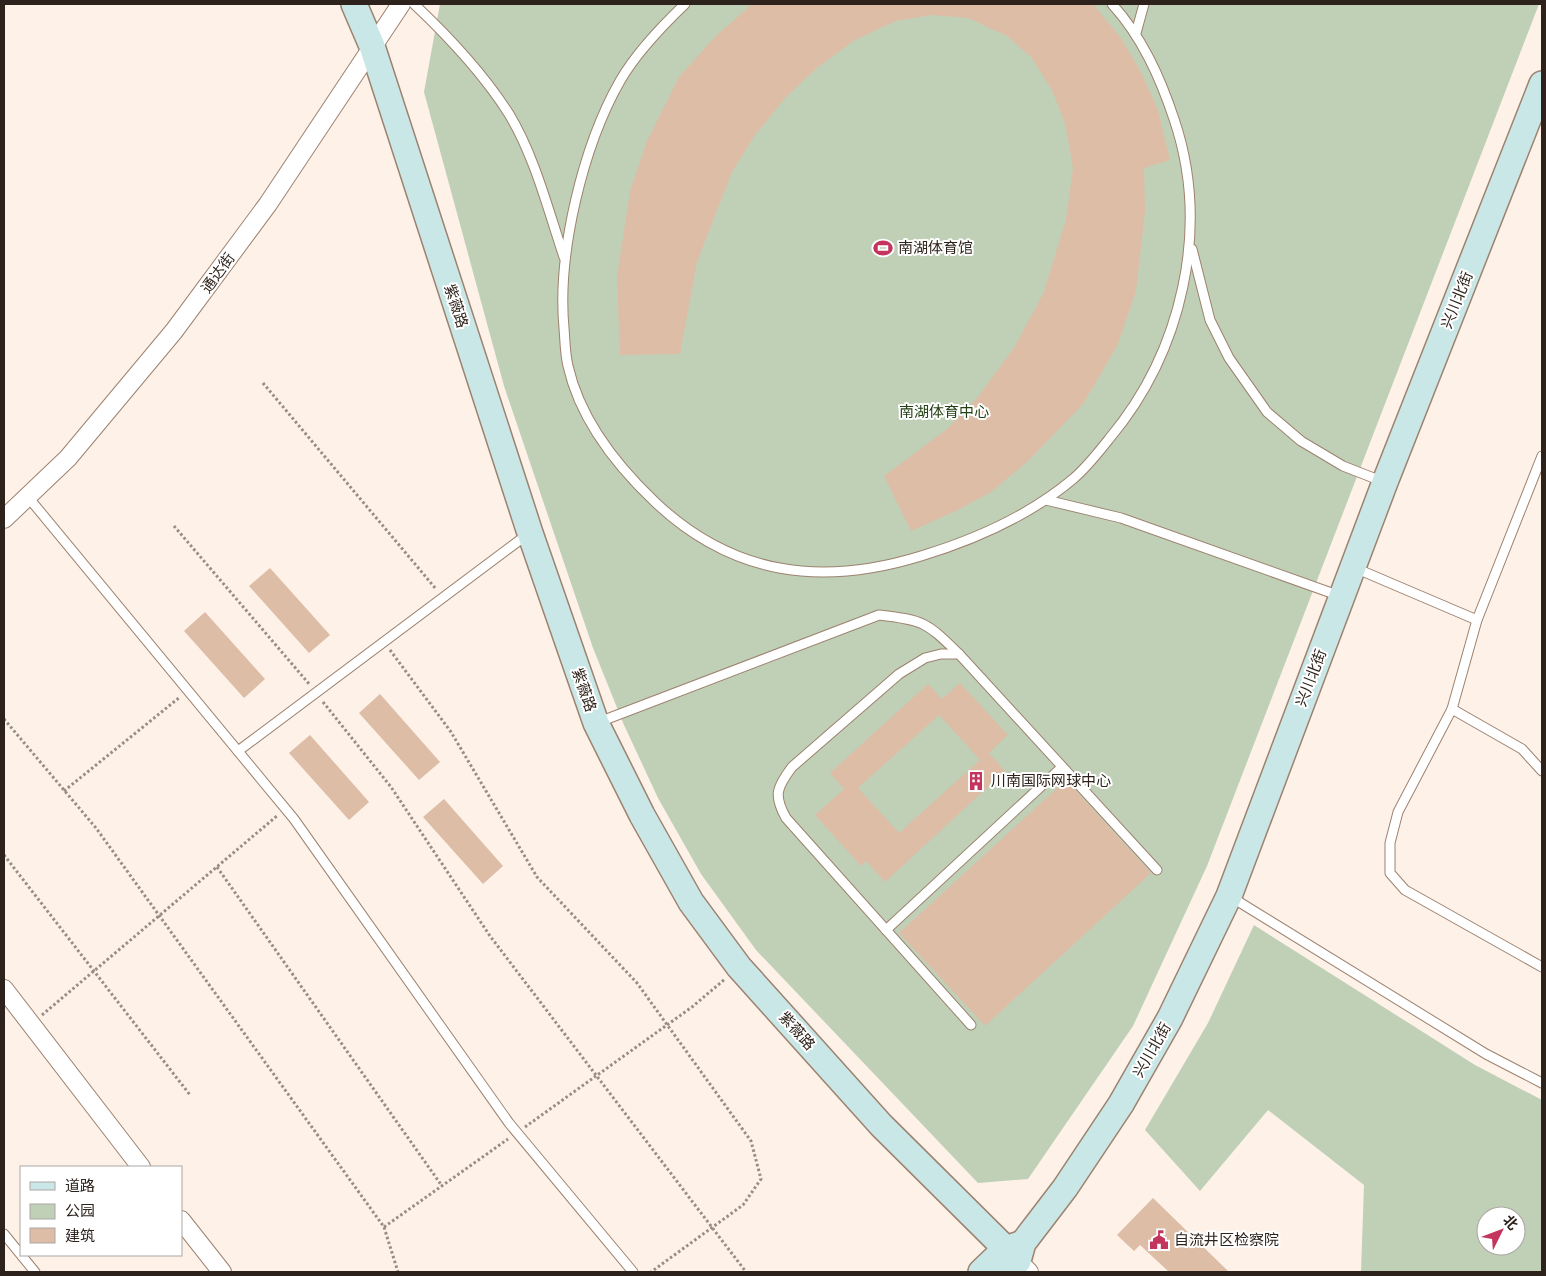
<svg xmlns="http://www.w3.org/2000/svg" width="1546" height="1276" font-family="Lato,'Noto Sans SC',sans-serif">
<rect width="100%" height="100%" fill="#fdf1e8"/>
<!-- green -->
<g fill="#bfd0b7" fill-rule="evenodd">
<path d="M440,4H1539L1207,866L1133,1026L1028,1179L978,1183L756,950L701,874L658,798L624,725L593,648L504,386L424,92Z"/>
<path d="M1254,925L1475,1065L1542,1100V1272H1361L1364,1185L1268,1110L1200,1191L1145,1130L1208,1023ZM1486,1216H1516V1246H1486Z"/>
</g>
<!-- building -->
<g fill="#debda6" fill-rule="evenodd">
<path d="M752,4H1093L1121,38L1141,72L1158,110L1170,160L1144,168L1145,211L1136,291L1118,344L1103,370L1083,404L1027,462L991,492L958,510L911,531L884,476L946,430L978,397L1015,346L1044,292L1066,219L1073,168L1065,123L1052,90L1031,57L1007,36L968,18L932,15L896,21L855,40L818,67L786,97L755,135L732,172L697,262L680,354L620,355L617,277L630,191L647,141L679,77L715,37Z"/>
<path d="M270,568L330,635L309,653L249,586Z"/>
<path d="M205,612L265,679L244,698L184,631Z"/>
<path d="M960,683L1008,735L989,753L1005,771L885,882L866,861L861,866L815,815L844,789L830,773L928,684L942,699ZM939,715L980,760L899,833L858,788Z"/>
<path d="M380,694L440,762L419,780L359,713Z"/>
<path d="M310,735L369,802L349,820L289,753Z"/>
<path d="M1066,780L1151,873L985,1026L899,933Z"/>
<path d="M444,799L503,866L483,884L423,817Z"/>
<path d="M1153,1198L1229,1272H1169L1140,1245L1134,1251L1117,1235Z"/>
</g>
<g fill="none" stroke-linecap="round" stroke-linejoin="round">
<!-- lane casing -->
<g stroke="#9d826f" stroke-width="11">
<g id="lane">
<path d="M414,4C449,37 483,73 509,114C535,157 548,210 564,257"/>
<path d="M685,4C662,26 636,53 620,81C583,146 557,253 564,328C565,340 565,354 568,366C580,419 616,465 655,502C732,575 821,587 921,556C974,540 1030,515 1073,479C1086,468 1098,453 1109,439C1182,352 1211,228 1174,119C1160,77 1142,37 1112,4"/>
<path d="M1136,33L1144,4"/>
<path d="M1192,249L1210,320L1229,358L1267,412L1301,441L1343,466L1384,482"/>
<path d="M1542,456L1477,620L1452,709L1398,812L1390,843V873L1405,890L1542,967"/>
<path d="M28,497L294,819L509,1123L633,1272"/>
<path d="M1046,500L1121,518L1340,596"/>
<path d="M1355,568L1477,620"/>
<path d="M959,654H941L925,658L899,674L792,767C777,787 773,795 786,818L971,1025"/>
<path d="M1452,709L1522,749L1542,771"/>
<path d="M599,722L879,615C925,620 927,623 959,654L1157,870"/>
<path d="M238,751L528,534"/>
<path d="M1231,897L1486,1054L1542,1083"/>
<path d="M886,930L1062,767"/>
<path d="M4,1234L35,1272"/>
</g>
</g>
<!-- street casing -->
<g stroke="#9d826f" stroke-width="20">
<g id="street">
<path d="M4,519L68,458L174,331L268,204L401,4"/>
<path d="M4,989L141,1167"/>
<path d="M181,1220L222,1272"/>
<path d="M1018,1261L1029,1272"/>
</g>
</g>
<!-- secondary casing -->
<g stroke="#9d826f" stroke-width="28">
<g id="secondary">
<path d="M354,4L372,46L530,533L596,723L642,815L691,902L739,967L881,1125L1018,1261"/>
<path d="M1008,1271L1018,1261L1023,1243L1065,1188L1121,1104L1170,1018L1229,896L1385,482L1542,84"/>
<path d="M981,1272L1005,1249L1020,1244"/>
</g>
</g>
<!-- path -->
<g stroke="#988d85" stroke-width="3" stroke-dasharray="2.5 2.5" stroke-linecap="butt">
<path d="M263,383L436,589"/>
<path d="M174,526L310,685"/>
<path d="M390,650L451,732L537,877L637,983L751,1141L761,1179L743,1205L651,1272"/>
<path d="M323,702L391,787L490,936L746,1272"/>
<path d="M4,719L96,828L384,1227L398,1272"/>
<path d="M64,791L180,697"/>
<path d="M4,855L190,1095"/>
<path d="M217,867L442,1186"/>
<path d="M42,1015L278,815"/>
<path d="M525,1127L692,1007L725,979"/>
<path d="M384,1227L508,1139"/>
</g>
<!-- lane -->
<use href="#lane" stroke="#fff" stroke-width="9"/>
<!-- street -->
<use href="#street" stroke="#fff" stroke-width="18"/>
<!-- secondary -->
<use href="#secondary" stroke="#c9e7e7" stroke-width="25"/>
</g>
<!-- icons -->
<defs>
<g id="stadium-bare" transform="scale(1.5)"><path d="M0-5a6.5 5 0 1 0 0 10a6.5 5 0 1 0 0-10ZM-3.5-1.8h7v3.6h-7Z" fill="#c4355e" stroke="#fff" stroke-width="2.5" paint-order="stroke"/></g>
<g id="building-bare" transform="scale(1.5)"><path d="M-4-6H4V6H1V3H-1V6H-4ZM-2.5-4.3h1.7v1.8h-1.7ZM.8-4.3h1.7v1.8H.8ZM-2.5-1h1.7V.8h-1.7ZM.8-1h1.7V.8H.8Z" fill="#c4355e" stroke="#fff" stroke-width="2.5" paint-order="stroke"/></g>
<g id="civic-bare" transform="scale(1.5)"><path d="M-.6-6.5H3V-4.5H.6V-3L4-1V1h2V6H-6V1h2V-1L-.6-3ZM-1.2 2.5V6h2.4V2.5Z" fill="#c4355e" stroke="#fff" stroke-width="2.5" paint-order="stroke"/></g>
</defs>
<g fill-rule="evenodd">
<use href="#stadium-bare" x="883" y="248"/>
<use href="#building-bare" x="976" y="781"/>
<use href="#civic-bare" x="1159" y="1240"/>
</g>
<g text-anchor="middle" stroke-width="4" stroke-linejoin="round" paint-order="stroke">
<!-- poi labels -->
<g font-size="15" fill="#2e231c" stroke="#fff" text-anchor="start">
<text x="898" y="253">南湖体育馆</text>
<text x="991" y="786">川南国际网球中心</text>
<text x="1174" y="1245">自流井区检察院</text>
</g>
<!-- street labels -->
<g font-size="15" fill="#2e231c" stroke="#fff">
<text transform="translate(218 273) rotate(-54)" y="5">通达街</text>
<text transform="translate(1457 300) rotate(-68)" y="5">兴川北街</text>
<text transform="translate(456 306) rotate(72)" y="5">紫薇路</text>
<text transform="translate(1311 678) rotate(-69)" y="5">兴川北街</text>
<text transform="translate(584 690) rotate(71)" y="5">紫薇路</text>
<text transform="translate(797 1031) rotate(48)" y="5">紫薇路</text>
<text transform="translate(1152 1050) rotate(-60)" y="5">兴川北街</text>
</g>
<!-- park labels -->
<g font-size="15" fill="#244114" stroke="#fff">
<text x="944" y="417">南湖体育中心</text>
</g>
</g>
<!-- border -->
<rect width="1546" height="1276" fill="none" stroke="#2e231c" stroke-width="10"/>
<!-- legend -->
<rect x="20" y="1166" width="162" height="90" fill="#ffffff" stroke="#aba7a4"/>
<rect x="30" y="1182" width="25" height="8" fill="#c9e7e7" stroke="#aba7a4"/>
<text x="65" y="1191" font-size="15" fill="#2e231c">道路</text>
<rect x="30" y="1204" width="25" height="15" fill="#bfd0b7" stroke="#aba7a4"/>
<text x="65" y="1216" font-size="15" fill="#2e231c">公园</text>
<rect x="30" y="1228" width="25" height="15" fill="#debda6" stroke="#aba7a4"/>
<text x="65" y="1241" font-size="15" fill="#2e231c">建筑</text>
<!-- north arrow -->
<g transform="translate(1501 1231) rotate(48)"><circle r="24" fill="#ffffff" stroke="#aba7a4"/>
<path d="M0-4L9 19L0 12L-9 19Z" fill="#c4355e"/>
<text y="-8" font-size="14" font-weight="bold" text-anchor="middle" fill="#2e231c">北</text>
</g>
</svg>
